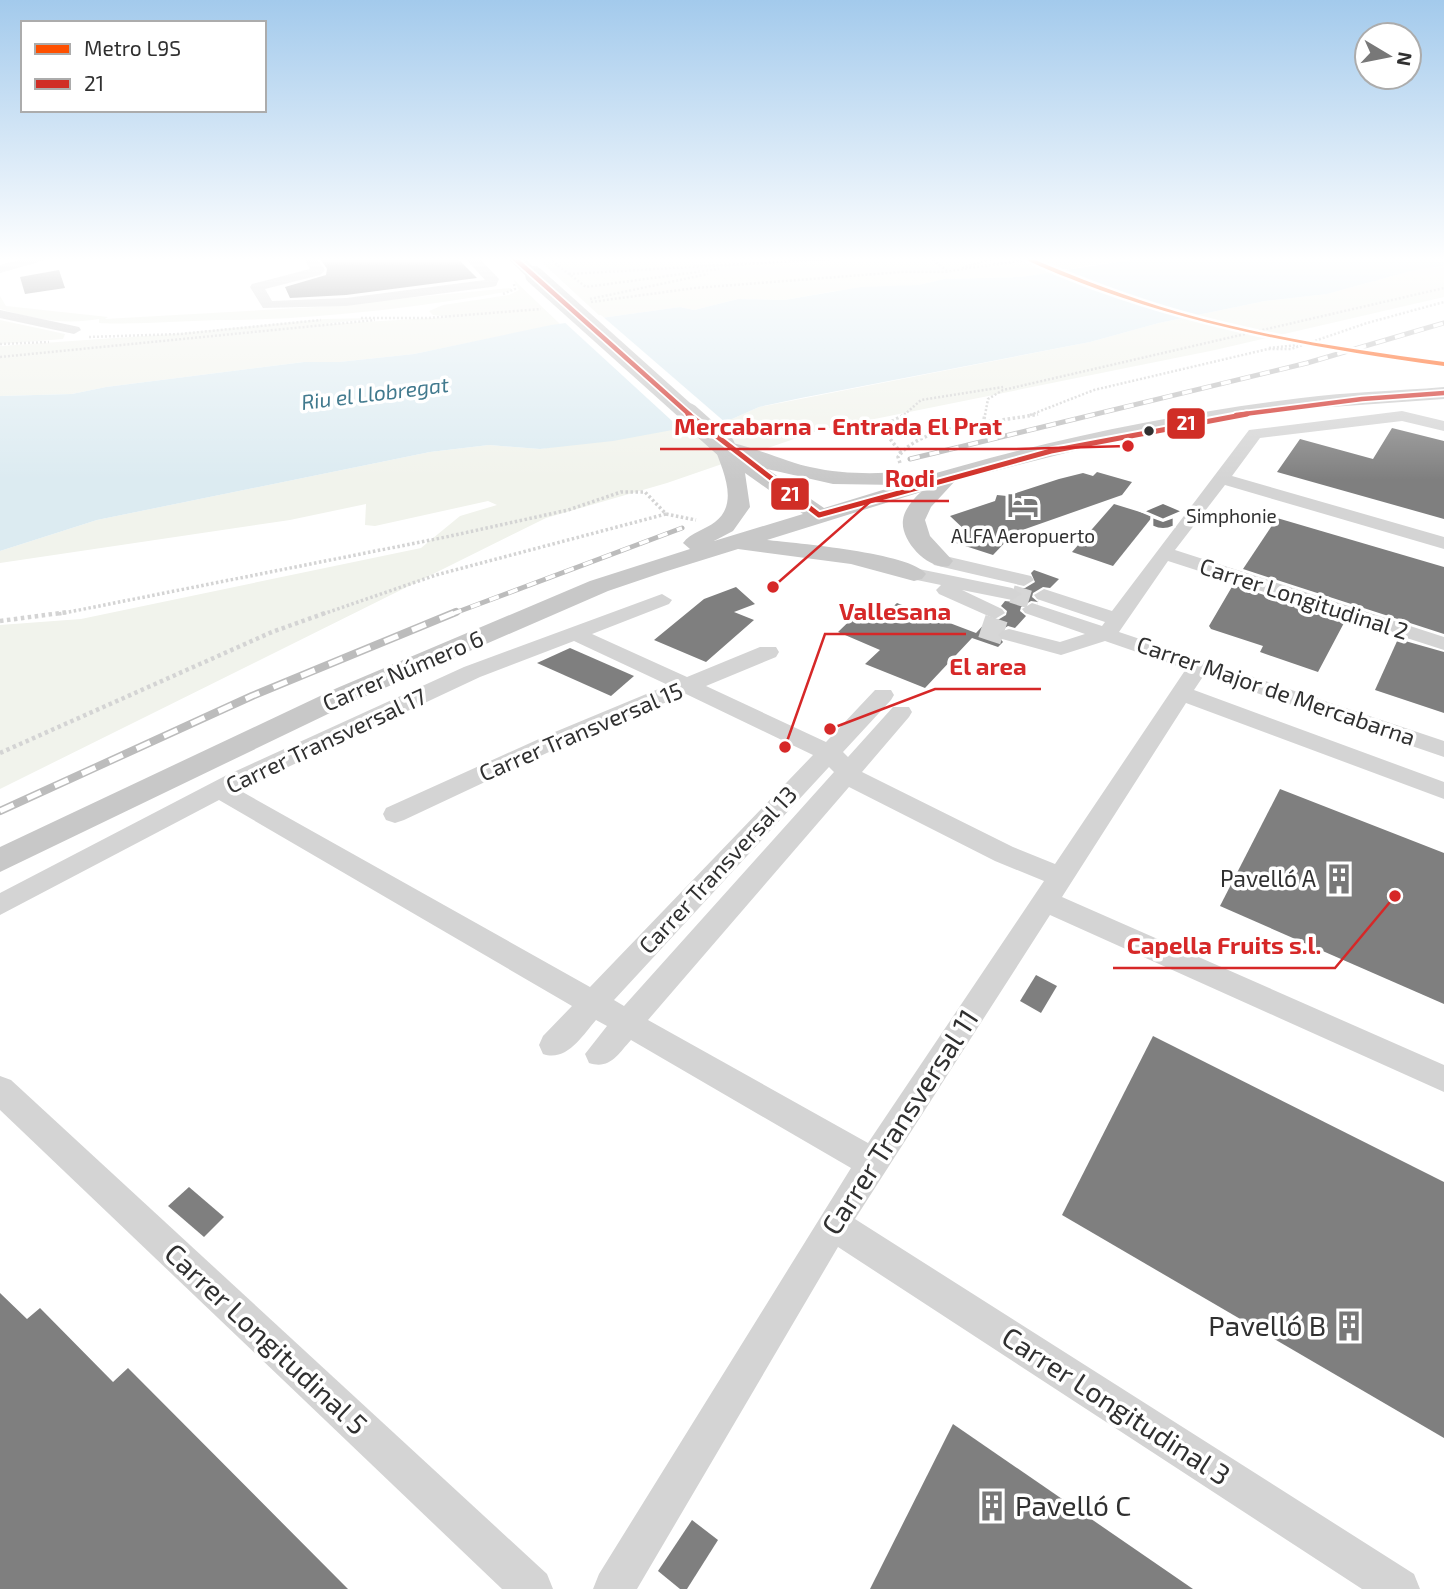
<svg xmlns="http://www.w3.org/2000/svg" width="1444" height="1589" font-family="'Exo 2',sans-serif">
<rect width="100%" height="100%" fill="#fff"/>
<!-- green -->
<g fill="#f1f3ec">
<path d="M536,257H1143L1020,277L945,279L918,285L835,291L784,300L738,299L694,310L680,307L602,318Z"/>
<path d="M1444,266V297L1215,350L820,430L667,483L546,518L0,789V625L81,619L421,548L460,516L497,505L488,501L375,526L365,525L366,504L290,520L0,563V551L97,520L430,452L489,445L540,449L732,419L759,407L1090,342L1159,323L1265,301L1327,294L1411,271Z"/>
<path d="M513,279L560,324L414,354L339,362H304L106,387L72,394L0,396V346L173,334L325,319L376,318L315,325L448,317L433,315L429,311L443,305L509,295L519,290Z"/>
<path d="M511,288V291C414,308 315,320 217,320C177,321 139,325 99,323V319C65,325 33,319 0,309V296L6,306L108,317L105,319L317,307Z"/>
<path d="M0,320L65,334L63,339L0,344Z"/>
</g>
<!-- water -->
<path fill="#dcebf1" d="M1150,257H1444V266L1411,271L1327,294L1265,301L1159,323L1090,342L801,398L759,407L732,419L613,441L540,449L489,445L430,452L97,520L0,551V396L72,394L106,387L304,362H339L414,354L551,325L680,307L694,310L738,299L784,300L861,287L918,285L945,279L1020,277Z"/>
<!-- pier -->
<path fill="#fff" d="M601,315L726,423L683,431L562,320Z"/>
<!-- building -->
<g fill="#7f7f7f">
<path d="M319,257H456L477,278L346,295L290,298L285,287L326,275L327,269Z"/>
<path d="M59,270L65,288L25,294L20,277Z"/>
<path d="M1392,428L1444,441V519L1277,472L1300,439L1373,459Z"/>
<path d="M1097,472L1132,482L1122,495L1014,533L993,555L956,543L967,532L950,516L995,501L997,495L1007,496L1059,479L1083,473L1093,476Z"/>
<path d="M1114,504L1153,516L1113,566L1072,552Z"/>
<path d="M1277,518L1444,567V634L1243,569Z"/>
<path d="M1034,570L1059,579L1050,588L1043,587L1033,593L1032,597L1038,602L1031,601L1021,607L1020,611L1026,616L1015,628L1008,626L996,633L1003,642L998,647L972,638L925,688L865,664L880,650L838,632L866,605L886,613L897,603L976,633L989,619L996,621L1006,615L1007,611L1001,606L1005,601L1013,602L1023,596L1024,593L1017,588H1025L1035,582L1031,573Z"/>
<path d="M1233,585L1345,621L1318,672L1260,652L1263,646L1211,629L1209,626Z"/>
<path d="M736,587L755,604L734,612L754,620L706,662L654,640L704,599Z"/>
<path d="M1398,639L1444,652V713L1375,690Z"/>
<path d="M570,648L634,676L611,696L537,663Z"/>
<path d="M1280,789L1444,853V1004L1220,906Z"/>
<path d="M1036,975L1057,986L1041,1013L1020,1001Z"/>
<path d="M1153,1036L1444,1182V1438L1062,1215Z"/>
<path d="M189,1187L224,1217L204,1237L168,1206Z"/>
<path d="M0,1293L27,1319L40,1308L113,1382L128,1368L348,1589H0Z"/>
<path d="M953,1424L1193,1589H870Z"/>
<path d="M692,1520L718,1540L687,1589H680L658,1571Z"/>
</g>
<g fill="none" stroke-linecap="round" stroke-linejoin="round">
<!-- minor-tunnel-far1 -->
<path stroke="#d6d6d6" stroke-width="18" stroke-dasharray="18 9" stroke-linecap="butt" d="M1012,594L1038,602"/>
<!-- minor-tunnel -->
<path stroke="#d6d6d6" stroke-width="23" stroke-dasharray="23 11" stroke-linecap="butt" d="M982,626L1009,635"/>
<!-- path-far2 -->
<g stroke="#d4d4d4" stroke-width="2.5" stroke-dasharray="2 2" stroke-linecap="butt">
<path d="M930,257L947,271"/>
<path d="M552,261L586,287L719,269"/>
<path d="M962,268L998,257"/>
<path d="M569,274L867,257"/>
<path d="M503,294L515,289L514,284"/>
<path d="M590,299L708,274"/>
<path d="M591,302L695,288L901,272H944L1046,257"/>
<path d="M361,318H428L541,309"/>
<path d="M89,337L180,334L321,320"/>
<path d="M0,344L49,342"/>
<path d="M1269,348L1298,345"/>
<path d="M0,357L375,320"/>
<path d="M904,415L921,400L1003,387"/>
<path d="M985,415L988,399L1003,390L1444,288"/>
<path d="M1030,415L1094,390L1268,349H1291L1367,323L1444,302"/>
</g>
<!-- path-far1 -->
<g stroke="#d4d4d4" stroke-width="3.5" stroke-dasharray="2.5 2.5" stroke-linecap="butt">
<path d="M983,424L985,414"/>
<path d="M901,453L881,427L906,414"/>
<path d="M900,463L898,457C922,423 998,423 1038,414"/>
<path d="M59,614L446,537L568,510L621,492H645L666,514L696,520"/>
<path d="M323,614L436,575L666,514"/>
</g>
<!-- path -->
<g stroke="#d4d4d4" stroke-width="4.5" stroke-dasharray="3.5 3.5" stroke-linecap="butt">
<path d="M0,621L68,612"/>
<path d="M0,753L272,632L328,612"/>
</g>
<!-- minor -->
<g fill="#d4d4d4" fill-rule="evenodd">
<path d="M32,257H56L0,273V265Z"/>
<path d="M303,257H316L325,270L320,275L265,289L272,301L346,298L485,280L464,257H478L499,279L496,286L491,287L346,306L263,308L250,287L252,284L310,269Z"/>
<path d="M0,310L79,327L81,330L74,334L0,318Z"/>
<path d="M1402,411L1444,421V431L1402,421L1260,438L1232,476L1444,537V549L1225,485L1175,550L1444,637V650L1168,561L1119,632L1444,741V757L1204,675L1194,690L1444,782V799L1186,703L1062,897L1444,1065V1092L1050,915L855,1219L1414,1574L1420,1589H1362L838,1247L637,1589H593L599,1574L851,1168L631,1040C618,1054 610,1070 589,1063L585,1054L607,1026L596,1020C582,1036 567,1062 543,1054L539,1045L543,1036L572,1006L219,800L0,915V893L225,776L464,667L662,594L672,600L669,604L592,634L687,677L760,647H776L779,652L776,657L706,686L826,742L875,690H891L894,695L891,700L843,752L848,757L893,707H909L912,712L909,717L862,772L1013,847L1055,864L1186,669L1105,641L1061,655L1002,639L998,635L1002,631L1009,629L1060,642L1085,634L1025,613L1022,609L1032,603L1102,626L1105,622L1037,599L1034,595L1044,589L1112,611L1249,430ZM574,641L668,685L550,734L386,808L383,814L386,820L395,823L404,820L566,744L686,694L813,755L590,987L239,790L480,677ZM829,767L834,772L624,1006L614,1000ZM849,787L995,861L1044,881L868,1143L648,1020Z"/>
<path d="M941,555L1031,576L1034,580L1024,586L934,565L931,561Z"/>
<path d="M914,568L1012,588L1022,594L1012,600L962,590L1002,609L1005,613L995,619L939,594L936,590L941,585L907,578L904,574L907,570Z"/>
<path d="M0,1076L11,1080L547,1574L553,1589H502L0,1110Z"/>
</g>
<!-- major -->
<g fill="#c8c8c8" fill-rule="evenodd">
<path d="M506,257H523L542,275L540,278H528Z"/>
<path d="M1444,387V399L1303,409L1149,432L955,481L931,507L925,520L930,536L953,561L949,566C929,571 900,541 903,520C904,510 913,499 921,492L767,540C795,543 912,553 926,574L922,579L914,581L851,564L738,549L664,572L608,591L357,700L0,872V847L337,688L590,581L690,549L683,543C691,532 705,530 715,522C740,503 722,469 714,446L717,442C733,438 788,463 810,467C841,474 871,474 902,472L910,473L913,478L910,481C1038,442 1168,414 1301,398C1348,392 1396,391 1444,387ZM767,469L833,484L899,485L824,508ZM745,473L803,514L714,541L733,531L750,507Z"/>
</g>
<!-- rail-far1 casing -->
<g stroke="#bcbcbc" stroke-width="5">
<g id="rail-far1">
<path d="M910,459L1307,363L1444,323"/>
<path d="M452,614L682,528"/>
</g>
</g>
<!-- rail casing -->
<g stroke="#bcbcbc" stroke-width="8">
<path id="rail" d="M0,811L252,696L456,612"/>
</g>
<!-- rail-far1 -->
<use href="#rail-far1" stroke="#fff" stroke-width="3.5" stroke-dasharray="10" stroke-linecap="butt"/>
<!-- rail -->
<use href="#rail" stroke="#fff" stroke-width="5" stroke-dasharray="15" stroke-linecap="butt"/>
<!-- major-bridge-far1 -->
<path stroke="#c8c8c8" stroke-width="18" d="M534,275L690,415"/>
<!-- major-bridge -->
<path stroke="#c8c8c8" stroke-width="22" d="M688,414L724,446"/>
<!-- bus-1-far1 casing -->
<g stroke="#fff" stroke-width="8">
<g id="bus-1-far1">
<path d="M513,257L690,415"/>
<path d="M1236,415L1362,399L1444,393"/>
</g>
</g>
<!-- bus-1 casing -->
<g stroke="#fff" stroke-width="9">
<path id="bus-1" d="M688,414L819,515L1051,451L1247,414"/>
</g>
<!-- bus-1-far1 -->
<use href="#bus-1-far1" stroke="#d02e26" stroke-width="4.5"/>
<!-- bus-1 -->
<use href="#bus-1" stroke="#d02e26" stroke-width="5"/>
<!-- metro-1 casing -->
<g stroke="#fff" stroke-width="5">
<path id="metro-1" d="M1021,257H1028C1077,278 1127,297 1178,312C1265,337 1354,350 1444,362V366C1327,350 1211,330 1100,290C1074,280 1046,270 1021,257Z"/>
</g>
<!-- metro-1 -->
<use href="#metro-1" fill="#fe5000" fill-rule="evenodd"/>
</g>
<!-- sky -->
<linearGradient id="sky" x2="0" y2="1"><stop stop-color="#a3caec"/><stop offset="0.54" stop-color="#fff"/><stop offset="1" stop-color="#fff" stop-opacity="0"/></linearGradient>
<rect width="1444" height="480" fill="url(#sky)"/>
<!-- icons -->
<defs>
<g id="hotel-bare" transform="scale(2.415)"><path d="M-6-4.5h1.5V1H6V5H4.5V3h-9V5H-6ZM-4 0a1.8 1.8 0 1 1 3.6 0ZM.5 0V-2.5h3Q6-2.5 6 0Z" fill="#787878" stroke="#fff" stroke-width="2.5" paint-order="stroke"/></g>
<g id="school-bare" transform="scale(2.415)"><path d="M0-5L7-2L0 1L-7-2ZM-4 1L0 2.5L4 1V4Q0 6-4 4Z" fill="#787878" stroke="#fff" stroke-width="2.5" paint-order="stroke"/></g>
<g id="building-bare" transform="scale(2.415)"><path d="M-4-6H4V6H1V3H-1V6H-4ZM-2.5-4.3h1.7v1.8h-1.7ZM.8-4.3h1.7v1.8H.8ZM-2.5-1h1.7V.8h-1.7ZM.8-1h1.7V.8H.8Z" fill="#787878" stroke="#fff" stroke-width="2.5" paint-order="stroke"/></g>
</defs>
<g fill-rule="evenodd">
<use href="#hotel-bare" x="1023" y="505"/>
<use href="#school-bare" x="1163" y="516"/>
<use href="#building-bare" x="1339" y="879"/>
<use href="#building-bare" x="1349" y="1326"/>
<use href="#building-bare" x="992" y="1506"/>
</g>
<!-- markers -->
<circle fill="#303030" stroke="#fff" stroke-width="2.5" cx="1149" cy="431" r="6"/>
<g text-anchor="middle" stroke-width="7" stroke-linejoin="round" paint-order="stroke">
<!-- far-poi labels -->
<g font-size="19" fill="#303030" stroke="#fff" text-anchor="start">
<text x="1186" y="523">Simphonie</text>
<text x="1023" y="543" text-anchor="middle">ALFA Aeropuerto</text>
</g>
<!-- far-water labels -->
<g font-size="21" font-style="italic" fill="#427a8e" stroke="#fff">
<text transform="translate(375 394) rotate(-7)" y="7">Riu el Llobregat</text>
</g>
<!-- street labels -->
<g font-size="23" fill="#303030" stroke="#fff">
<text transform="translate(1304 599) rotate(18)" y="8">Carrer Longitudinal 2</text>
<text transform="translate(403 671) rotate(-23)" y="8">Carrer Número 6</text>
<text transform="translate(1276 691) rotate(19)" y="8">Carrer Major de Mercabarna</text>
<text transform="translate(581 732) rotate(-23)" y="8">Carrer Transversal 15</text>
<text transform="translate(326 741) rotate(-25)" y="8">Carrer Transversal 17</text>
<text transform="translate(718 870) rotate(-47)" y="8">Carrer Transversal 13</text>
</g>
<!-- poi labels -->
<g font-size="23" fill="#303030" stroke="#fff" text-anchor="end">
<text x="1316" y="887">Pavelló A</text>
</g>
<!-- near-street labels -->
<g font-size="28" fill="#303030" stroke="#fff">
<text transform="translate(900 1122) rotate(-57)" y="10">Carrer Transversal 11</text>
<text transform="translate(266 1339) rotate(43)" y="10">Carrer Longitudinal 5</text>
<text transform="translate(1116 1406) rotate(33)" y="10">Carrer Longitudinal 3</text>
</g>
<!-- near-poi labels -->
<g font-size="28" fill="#303030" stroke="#fff" text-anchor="end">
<text x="1326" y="1336">Pavelló B</text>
<text x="1015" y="1516" text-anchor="start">Pavelló C</text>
</g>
</g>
<!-- callouts -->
<path fill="none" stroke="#d62828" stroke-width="2.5" d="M1128 446L1016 449H660M773 587L871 501H949M785 747L825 634H966M830 729L935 689H1041M1395 896L1335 968H1113"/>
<g fill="#d62828" stroke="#fff" stroke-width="2.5">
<circle cx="1128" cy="446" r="7"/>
<circle cx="773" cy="587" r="7"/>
<circle cx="785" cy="747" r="7"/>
<circle cx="830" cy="729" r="7"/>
<circle cx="1395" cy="896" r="7"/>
</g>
<g font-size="24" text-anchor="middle" font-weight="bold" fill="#d62828" stroke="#fff" stroke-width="7" stroke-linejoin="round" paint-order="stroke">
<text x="838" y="435">Mercabarna - Entrada El Prat</text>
<text x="910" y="487">Rodi</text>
<text x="895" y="620">Vallesana</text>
<text x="988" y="675">El area</text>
<text x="1224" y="954">Capella Fruits s.l.</text>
</g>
<g stroke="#fff" stroke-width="2.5">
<rect x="1166" y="407" width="40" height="33" rx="7" fill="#d02e26"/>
<rect x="770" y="477" width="40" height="34" rx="7" fill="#d02e26"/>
</g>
<g font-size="19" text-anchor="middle" font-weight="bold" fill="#fff">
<text x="1186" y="430">21</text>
<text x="790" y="501">21</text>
</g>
<!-- legend -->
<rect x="21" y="21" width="245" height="91" fill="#ffffff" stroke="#acacac" stroke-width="2"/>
<rect x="35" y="44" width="35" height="10" fill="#fe5000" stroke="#acacac" stroke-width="2"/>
<text x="84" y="56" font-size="21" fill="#303030">Metro L9S</text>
<rect x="35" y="79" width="35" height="10" fill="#d02e26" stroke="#acacac" stroke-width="2"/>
<text x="84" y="91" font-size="21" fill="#303030">21</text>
<!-- north arrow -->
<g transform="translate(1388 56) rotate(100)"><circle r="33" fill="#ffffff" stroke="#acacac" stroke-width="2"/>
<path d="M0-5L12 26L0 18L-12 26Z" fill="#787878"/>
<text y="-10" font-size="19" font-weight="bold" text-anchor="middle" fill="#303030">N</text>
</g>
</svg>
